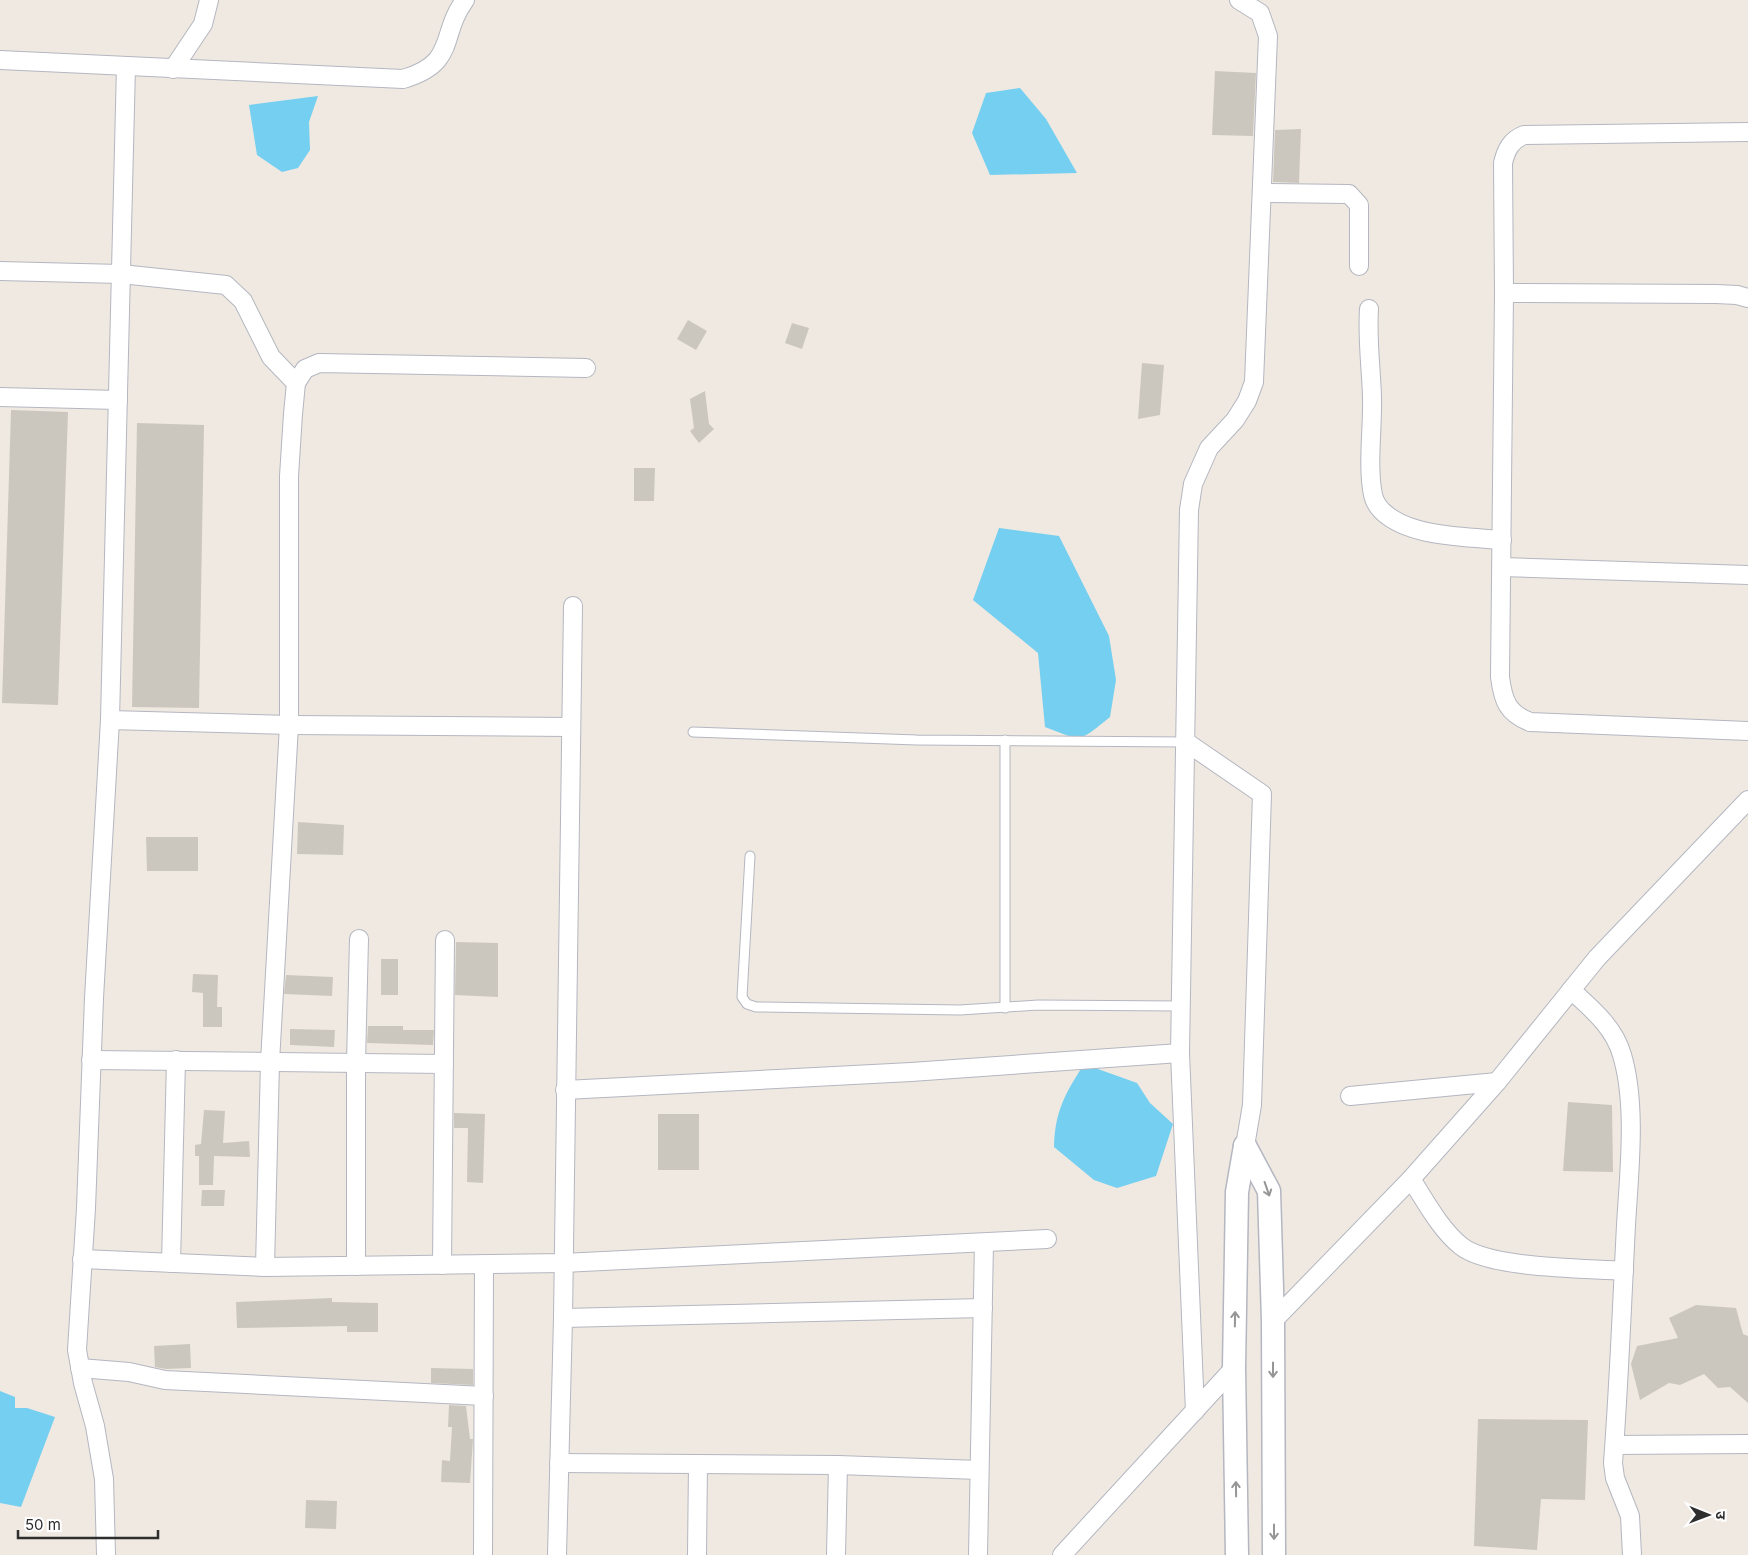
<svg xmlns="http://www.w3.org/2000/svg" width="1748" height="1555" font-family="Inter,'Noto Sans Devanagari',sans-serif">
<rect width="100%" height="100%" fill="#efe9e1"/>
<!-- water -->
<g fill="#75cff0">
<path d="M1020,88L1046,119L1077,173L990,175L972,133L986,93Z"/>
<path d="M318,96L309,122L310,150L298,168L282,172L257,155L249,105Z"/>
<path d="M999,528L1059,536L1109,636L1116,680L1110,717C1079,742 1083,742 1045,727L1038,653L973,600Z"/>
<path d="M1084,1064L1137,1083L1150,1103L1173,1124L1156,1176L1117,1188L1094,1180L1054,1147C1055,1111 1065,1094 1084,1064Z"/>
<path d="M0,1391L15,1397V1408H27L55,1417L21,1507L0,1503Z"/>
</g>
<!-- building -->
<g fill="#cbc7bf">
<path d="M1215,71L1256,73L1253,136L1212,135Z"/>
<path d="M1301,129L1299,183L1273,182L1275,130Z"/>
<path d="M688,320L707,331L696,350L677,339Z"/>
<path d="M792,323L809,328L802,349L785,343Z"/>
<path d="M1142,363L1164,365L1160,415L1138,419Z"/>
<path d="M705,391L709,424L714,429L699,443L690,431L694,428L690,399Z"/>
<path d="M11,410L68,412L58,705L2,703Z"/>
<path d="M137,423L204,425L199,708L132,707Z"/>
<path d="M634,468H655L654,501H634Z"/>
<path d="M298,822L344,825L343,855L297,854Z"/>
<path d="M146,837H198V871H147Z"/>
<path d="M456,942L498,943V997L455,995Z"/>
<rect x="381" y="959" width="17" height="36"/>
<path d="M193,974L218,975L217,1007H222V1027H203V993L192,992Z"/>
<path d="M286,975L333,977L332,996L284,994Z"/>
<path d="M368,1026H403V1030H434L433,1045L367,1043Z"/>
<path d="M290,1029L335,1030L334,1047L290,1045Z"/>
<path d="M1568,1102L1612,1105L1613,1172L1563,1171Z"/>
<path d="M204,1110L225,1111L223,1143L249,1141L250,1157L214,1156L213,1185H199V1156H195V1145L201,1144Z"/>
<path d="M454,1113L485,1114L483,1183L467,1182L468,1128H454Z"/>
<rect x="658" y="1114" width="41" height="56"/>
<path d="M202,1190H225L224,1206H201Z"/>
<path d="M332,1298V1302L378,1303V1332H347V1326L237,1328L236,1302Z"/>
<path d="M1696,1305L1736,1308L1743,1334L1748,1336V1403L1730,1387L1718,1388L1704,1374L1680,1385L1669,1383L1640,1400L1631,1364L1637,1346L1678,1338L1669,1318Z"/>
<path d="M190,1344L191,1368L166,1369L155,1367L154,1346Z"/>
<path d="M431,1368L473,1369V1385L431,1383Z"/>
<path d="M449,1405L466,1406L470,1439H473L470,1483L441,1482L442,1460L450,1461L452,1427H448Z"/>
<path d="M1478,1419L1588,1420L1585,1500L1541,1499L1537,1550L1474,1546Z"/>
<path d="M306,1500L337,1501L336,1529L305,1528Z"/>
</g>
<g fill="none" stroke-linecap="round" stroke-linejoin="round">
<!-- service casing -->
<g stroke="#b4b7c1" stroke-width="11">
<g id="service">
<path d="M693,732L917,740L1186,742"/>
<path d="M750,856L742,997L747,1004L756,1007L960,1010L1038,1005L1179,1006"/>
<path d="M1005,1008V740"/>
</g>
</g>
<!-- minor casing -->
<g stroke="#b4b7c1" stroke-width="20">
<g id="minor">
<path d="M0,60L403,79C458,63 439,35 465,0"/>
<path d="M173,69L203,24L209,0"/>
<path d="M1748,132L1524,135C1511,140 1506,150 1503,163L1504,293L1500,677C1503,700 1507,713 1530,722L1748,731"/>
<path d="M1263,193L1349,194L1359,205V266"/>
<path d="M0,271L121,274L226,285L243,301L271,357L296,383"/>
<path d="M1504,293L1716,294L1737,295L1748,298"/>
<path d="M1369,309C1367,339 1371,367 1372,396C1373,427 1367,465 1373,495C1375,504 1381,511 1388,516C1416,537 1468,537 1502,540"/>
<path d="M0,397L118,400"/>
<path d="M1502,567L1748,575"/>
<path d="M110,720L289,725L571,727"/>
<path d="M1186,742L1262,794L1252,1105L1245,1146"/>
<path d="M1571,990C1592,1009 1614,1027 1622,1055C1637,1105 1629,1173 1626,1225C1622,1304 1619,1384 1613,1463L1615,1478L1630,1516L1632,1555"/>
<path d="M91,1060L444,1064"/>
<path d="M565,1090L911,1072L1180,1053"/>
<path d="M1350,1096L1497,1082"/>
<path d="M1411,1179C1426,1202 1440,1229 1461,1246C1490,1269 1586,1268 1624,1271"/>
<path d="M82,1259L265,1267L563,1263L1047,1239"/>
<path d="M171,1263L176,1060"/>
<path d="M442,1265L445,940"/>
<path d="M356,1266V1063L359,939"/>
<path d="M265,1267L270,1062L289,725V476L293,414L296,383L305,369L319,363L586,368"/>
<path d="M563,1318L983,1308"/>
<path d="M1273,1321L1411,1179L1497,1082L1597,958L1748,800"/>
<path d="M80,1368L129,1372L165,1380L484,1396"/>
<path d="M1195,1411L1180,1053L1189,510L1193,484L1209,448L1235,420L1247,401L1254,382L1268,36L1260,13L1239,0"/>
<path d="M1615,1445L1748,1444"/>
<path d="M559,1463L838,1465L979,1470"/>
<path d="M106,1555L104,1479L95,1426L83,1383L77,1350L86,1208L94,998L110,720L126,66"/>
<path d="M483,1555L484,1264"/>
<path d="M557,1555L563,1318L573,606"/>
<path d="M697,1555L698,1464"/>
<path d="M836,1555L838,1465"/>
<path d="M978,1555L984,1243"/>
<path d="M1062,1555L1234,1368"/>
</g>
</g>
<!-- tertiary casing -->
<g stroke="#b4b7c1" stroke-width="25">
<g id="tertiary">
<path d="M1245,1146L1269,1191L1273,1321L1274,1555"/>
<path d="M1237,1555L1234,1368L1237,1192L1245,1146"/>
</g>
</g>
<!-- service -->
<use href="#service" stroke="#fff" stroke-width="9"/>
<!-- minor -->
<use href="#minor" stroke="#fff" stroke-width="18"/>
<!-- tertiary -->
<use href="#tertiary" stroke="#fff" stroke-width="22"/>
</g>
<!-- one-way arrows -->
<defs><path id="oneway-shaft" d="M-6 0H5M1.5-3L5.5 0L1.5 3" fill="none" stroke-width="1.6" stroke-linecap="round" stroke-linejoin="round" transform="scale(1.25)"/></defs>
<g stroke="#969696">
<use href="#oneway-shaft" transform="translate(1267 1189) rotate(71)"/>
<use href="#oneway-shaft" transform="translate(1235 1319) rotate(-89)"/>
<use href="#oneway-shaft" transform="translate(1273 1370) rotate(90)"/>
<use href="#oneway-shaft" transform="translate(1236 1489) rotate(-91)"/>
<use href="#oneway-shaft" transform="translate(1274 1532) rotate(90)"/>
</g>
<!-- north arrow -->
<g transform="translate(1708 1515) rotate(91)" stroke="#ffffff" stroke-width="4" paint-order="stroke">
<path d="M0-4L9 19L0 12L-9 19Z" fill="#2e2e2e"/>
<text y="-8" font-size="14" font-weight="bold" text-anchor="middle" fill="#2e2e2e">उ</text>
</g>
<!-- scale -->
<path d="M18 1530v8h140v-8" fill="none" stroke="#2e2e2e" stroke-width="2.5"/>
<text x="25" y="1530" font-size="15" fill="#2e2e2e" stroke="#ffffff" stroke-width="4" paint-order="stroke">50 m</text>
</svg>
